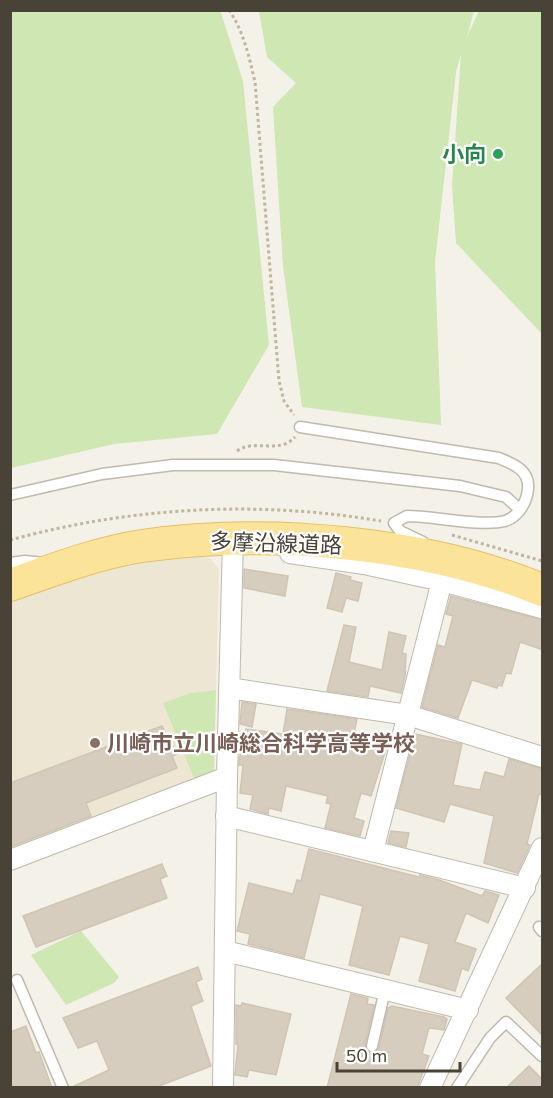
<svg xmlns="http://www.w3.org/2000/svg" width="553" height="1098" font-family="Commissioner,'Noto Sans JP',sans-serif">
<rect width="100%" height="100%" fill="#f4f1e9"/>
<!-- education -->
<path fill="#ede6d3" d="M186,555L210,558L219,569L216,690L191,693L196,783L11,854V596L115,567Z"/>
<!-- green -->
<g fill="#cee7b3">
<path d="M11,10H220L221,13L243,81L269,345L217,434L114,444L11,468Z"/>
<path d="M259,11H474L467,37L479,11H542V334L456,243L452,186L461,54L456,72L435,262L441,425L302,407L283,266L273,107L296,83L267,57Z"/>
<path d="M216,690L214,776L196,783L163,703L191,693Z"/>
<path d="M81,931L119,977L114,983L66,1005L31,955Z"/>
</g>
<!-- building -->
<g fill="#d6cdbf" stroke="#d0c5b2" stroke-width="1.5">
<path d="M244,569L288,576L285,596L244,588Z"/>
<path d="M336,573L351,577L350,580L362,583L358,601L346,598L342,612L327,608Z"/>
<path d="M451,596L543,620V650L520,642L511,674L506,673L502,686L498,685L497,688L472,680L458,718L422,707L438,645L445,647L453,616L446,614Z"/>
<path d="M344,625L356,627L349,662L382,670L389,632L406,636L402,653L406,654L405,676L401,693L370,686L368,697L327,691Z"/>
<path d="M242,702L256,704L252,727L240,724Z"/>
<path d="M287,709L357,719L354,734L388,743L371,796L361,793L354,818L364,821L360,836L325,828L331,804L326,803L328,796L286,786L281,811L269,808L268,814L250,809L253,795L240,793L243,765H239V760L246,729L283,734Z"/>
<path d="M162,726L177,754L172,756L177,768L86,803L91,816L10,847V783Z"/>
<path d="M415,734L462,744L453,785L480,790L485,772L504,777L509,759L543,769V794H539L527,844L530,845L517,873L484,863L494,816L450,804L444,822L396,808Z"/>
<path d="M391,831L409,833L406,847L388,843Z"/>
<path d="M309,849L419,877L420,875L439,880L482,896L485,891L499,895L488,923L466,913L455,942L476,949L468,971L462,968L455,991L419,981L429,944L400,936L389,975L349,965L363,906L320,894L304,958L248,944L250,934L237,931L249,883L293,894L297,880L301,881Z"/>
<path d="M162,864L167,876L160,879L167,898L36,947L23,916Z"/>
<path d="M543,963V1036L506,998Z"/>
<path d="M198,967L202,979L196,982L203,1001L191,1006L211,1066L154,1088H70L109,1070L97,1041L78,1048L63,1018Z"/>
<path d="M351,994L368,998L367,1004L374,1005L365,1045L370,1053H375L379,1048L388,1008L392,1006L444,1017L447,1019L444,1030L429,1028L422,1054L429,1056L417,1088H327Z"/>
<path d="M242,1003L291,1014L276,1075L249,1070L247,1077L235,1075L238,1045L236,1044V1005L241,1006Z"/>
<path d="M26,1026L36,1053L39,1052L52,1088H10V1032Z"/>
<path d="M529,1066L543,1080V1088H506Z"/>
</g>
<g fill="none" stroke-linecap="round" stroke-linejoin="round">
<!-- lane casing -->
<g stroke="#c0b9ac" stroke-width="13">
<g id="lane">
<path d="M300,427L499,458C513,464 530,470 528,489C527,502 518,517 505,521C481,527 434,516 407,516L394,523L400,531L423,542"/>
<path d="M10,495L102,474L173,465H274L460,486L506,497L520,510"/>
<path d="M10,563L25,561L43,563"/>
<path d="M539,927L542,931"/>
<path d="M17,980L63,1088"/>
<path d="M372,1046L385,990"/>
<path d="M457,1088L490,1038L506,1022L542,1056"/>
</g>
</g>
<!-- street casing -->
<g stroke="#c0b9ac" stroke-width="22">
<g id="street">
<path d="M290,553L364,564L442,581L373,851"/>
<path d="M442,581L542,608"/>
<path d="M229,688L408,715L542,757"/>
<path d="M227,777L233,539L244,543"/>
<path d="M226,816L525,888"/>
<path d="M10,860L227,777L223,1086"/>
<path d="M225,951L468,1010"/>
<path d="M430,1088L542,848"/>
</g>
</g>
<!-- primary casing -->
<g stroke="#e2c069" stroke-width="34">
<path id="primary" d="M10,585C53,570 97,553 142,546C266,528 426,542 542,590"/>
</g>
<!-- path -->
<g stroke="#c1b59d" stroke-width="3" stroke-dasharray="3 3" stroke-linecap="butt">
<path d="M229,10C244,32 249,57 255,82L279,381L284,401L294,415"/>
<path d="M237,451C254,438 279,455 295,437"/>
<path d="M452,535L542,561"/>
<path d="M10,540C132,507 256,500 381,521"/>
</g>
<!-- lane -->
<use href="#lane" stroke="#fff" stroke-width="10"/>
<!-- street -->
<use href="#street" stroke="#fff" stroke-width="20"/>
<!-- primary -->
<use href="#primary" stroke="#fce39a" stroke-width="32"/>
</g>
<!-- markers -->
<circle fill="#2e9e5b" stroke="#fff" stroke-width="2" cx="498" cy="154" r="6"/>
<circle fill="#8d6e63" stroke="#fff" stroke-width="2" cx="95" cy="743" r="6"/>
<g text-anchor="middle" stroke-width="4.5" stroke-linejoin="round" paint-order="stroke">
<!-- leisure labels -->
<g font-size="22" font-weight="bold" fill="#27864d" stroke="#fff" text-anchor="end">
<text x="486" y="162">小向</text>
</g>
<!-- street labels -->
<g font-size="22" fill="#484237" stroke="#fff">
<text transform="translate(276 543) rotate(2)" y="8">多摩沿線道路</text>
</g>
<!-- education labels -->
<g font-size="22" font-weight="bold" fill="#785e54" stroke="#fff" text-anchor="start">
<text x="107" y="751">川崎市立川崎総合科学高等学校</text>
</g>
</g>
<!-- border -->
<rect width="553" height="1098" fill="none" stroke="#484237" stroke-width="24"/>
<!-- scale -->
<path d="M337 1062v9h123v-9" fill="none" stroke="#484237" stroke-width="3"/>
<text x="346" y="1062" font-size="18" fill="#484237" stroke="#ffffff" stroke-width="4.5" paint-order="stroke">50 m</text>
</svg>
